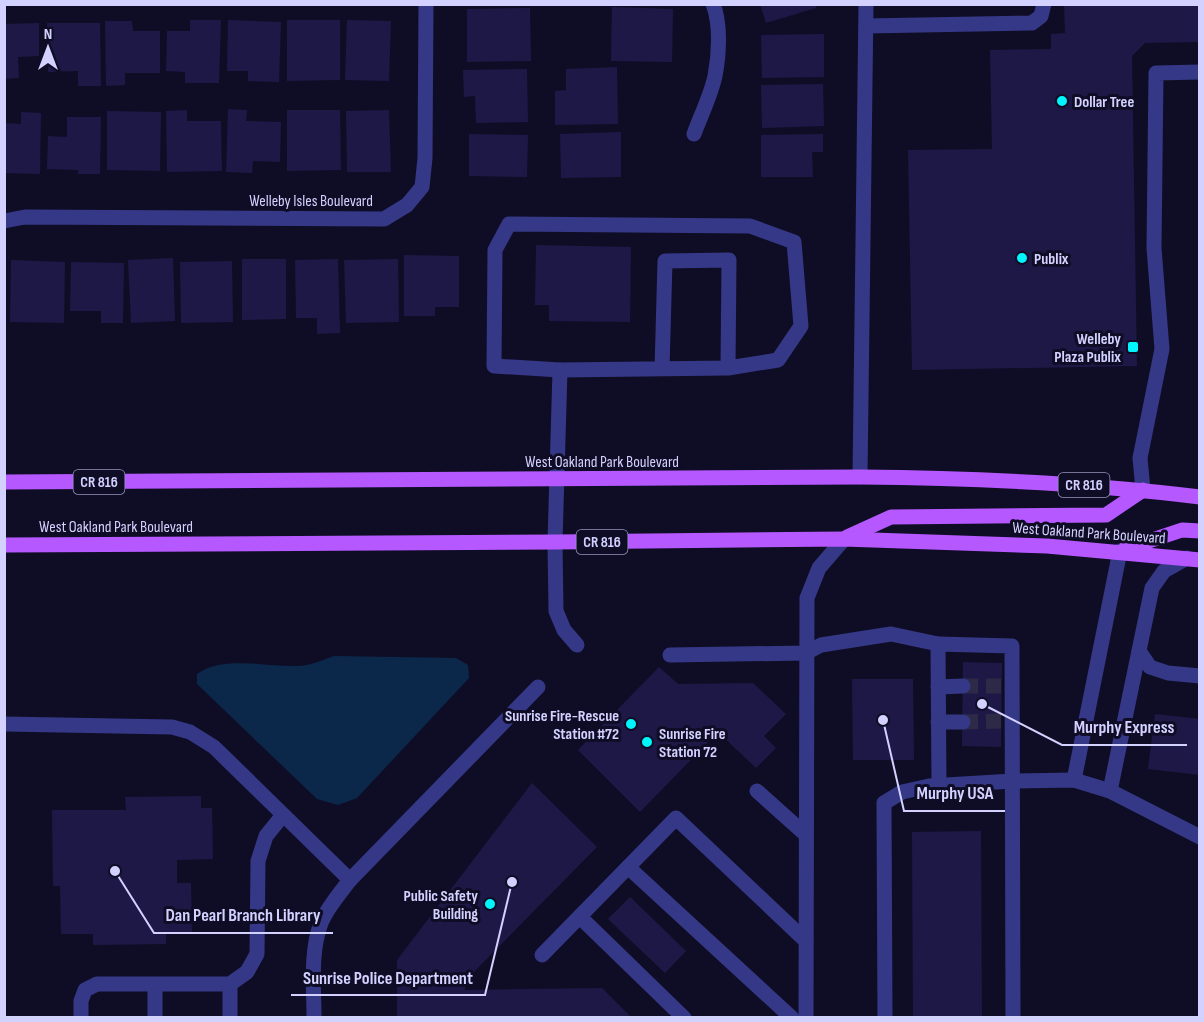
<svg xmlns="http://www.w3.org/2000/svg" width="1204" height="1022" font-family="'Sofia Sans Condensed',sans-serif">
<rect width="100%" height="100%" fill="#0f0d25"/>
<!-- water -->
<path fill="#0b284b" d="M334,656L456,658L468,665L469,678L357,798L338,805L317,799L197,684V674C224,653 276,670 307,665C316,663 325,659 334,656Z"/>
<!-- building -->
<g fill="#1e1847">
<path d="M760,4H815L816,8L766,23Z"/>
<path d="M1064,4H1200V42L1145,43L1132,56L1137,366L912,370L908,150L992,149L990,50L1051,49V34L1065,33Z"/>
<path d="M612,7L673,9L672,62L611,61Z"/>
<path d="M530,8L531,61L467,62V9Z"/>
<path d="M190,20H221L219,83H185V72L166,71L167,31H190Z"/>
<path d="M228,20L281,22L279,82L248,81V71H227Z"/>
<path d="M287,20H340V80L287,81Z"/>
<path d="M347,20L391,21L389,81L345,80Z"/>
<path d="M105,21H132L133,31H160V73H125V85L106,86Z"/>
<path d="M39,23V56L18,57L19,78L4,79V24Z"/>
<path d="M47,23H100L101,86H78V71L48,72Z"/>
<path d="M824,34V77L762,78L761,35Z"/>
<path d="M617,67L618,124L555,125V91L566,90V69Z"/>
<path d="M527,69L528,122L476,123L475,96L464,97L463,70Z"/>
<path d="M823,84L824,126L762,128L761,85Z"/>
<path d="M228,109L247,110L246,121L281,122L280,162L253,161L252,173L226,172Z"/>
<path d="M187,110V121H221L222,171L167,172L166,111Z"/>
<path d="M287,110H340L341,170L287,171Z"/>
<path d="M389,110L391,172H347L346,111Z"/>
<path d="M107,111L161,112L160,171L107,170Z"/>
<path d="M21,112L41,113L40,174L4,173V123L21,124Z"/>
<path d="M67,117H101L100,174H78V170L47,169L48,136L67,137Z"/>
<path d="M621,132V177L561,178L560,134Z"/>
<path d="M469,134L528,135L527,177L469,176Z"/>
<path d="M823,134V152H812L813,177H761V135Z"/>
<path d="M536,245L631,247L630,322L549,321V305H535Z"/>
<path d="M404,255L459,256V307H435V316H404Z"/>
<path d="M173,258L175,321L131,323L128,260Z"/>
<path d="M242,259H286V319L242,320Z"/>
<path d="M338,259L340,333L317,334V318H296L295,260Z"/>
<path d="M398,259L399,322L346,323L344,260Z"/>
<path d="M11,260L65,262L64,323L10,322Z"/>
<path d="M232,261L233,322L181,323L180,262Z"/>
<path d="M71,262L124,263L123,323H101V311H70Z"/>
<path d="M963,662L1002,663L1001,747L962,746Z"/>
<path d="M659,667L678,684L753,683L786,714L764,736L776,748L756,768L718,732L640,812L578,750Z"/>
<path d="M852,679H913L914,760H853Z"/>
<path d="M1155,714L1200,719V775L1148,769Z"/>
<path d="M532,783L597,847L466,980L465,990L602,988L632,1018H397V960Z"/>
<path d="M201,796V808H212L213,859L177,860V883H191L192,934H166V944L93,945V934H61L60,886H53L52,810H126L125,797Z"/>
<path d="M981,831L982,1018H913L912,832Z"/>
<path d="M630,897L686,951L665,973L608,919Z"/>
</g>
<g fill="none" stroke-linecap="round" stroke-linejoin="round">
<!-- minor-tunnel -->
<g stroke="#2c2a46" stroke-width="15" stroke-dasharray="15 8" stroke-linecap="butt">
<path d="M963,686H1002"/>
<path d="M963,722L1001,721"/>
</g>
<!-- minor -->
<g stroke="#353887" stroke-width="15">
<path d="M866,26L1032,23L1041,16L1044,4"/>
<path d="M694,134C701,115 711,95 715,76C719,55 721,24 713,4"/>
<path d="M4,221L25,217L384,219L407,205L422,187L425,158L426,4"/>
<path d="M662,369L665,261L729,260L728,368L560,370L494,366L495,250L509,224L750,226L794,242L801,326L778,360L728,368"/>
<path d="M560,370L555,542L556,611L564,630L577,645"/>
<path d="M860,477L866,4"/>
<path d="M1143,490L1140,458L1162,349L1154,248L1156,73L1200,72"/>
<path d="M1139,651L1150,667L1168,673L1200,676"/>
<path d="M670,655L806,653L821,645L891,634L938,644"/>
<path d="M938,687L963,686"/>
<path d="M938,722H963"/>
<path d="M4,724L172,727L190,732L214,747L350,880"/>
<path d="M1074,780L1120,551"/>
<path d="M939,785L938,644L1012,646L1013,1018"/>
<path d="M757,791L805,834"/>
<path d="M1110,791L1152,588L1164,571L1187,558"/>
<path d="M628,867L792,1018"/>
<path d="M580,917L684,1018"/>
<path d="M542,955L676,818L806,941"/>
<path d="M230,984V1018"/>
<path d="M155,985V1018"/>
<path d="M81,1018V1001L85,990L97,984H230L247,972L257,954L258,861L266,836L283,815"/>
<path d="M314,1018C314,987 310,952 321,923C327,908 340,893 350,880L538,687"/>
<path d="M806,1018L807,598L819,568L844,539"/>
<path d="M885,1018L884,803L902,792L929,786L1013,781L1074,780L1110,791L1200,837"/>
</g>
<!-- major -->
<g stroke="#b558ff" stroke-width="15">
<path d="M4,482L860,477C974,478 1087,483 1200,497"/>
<path d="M847,537L891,517L1106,515L1143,490"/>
<path d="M4,545L555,542L844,539L1047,546L1200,560"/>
<path d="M1125,549L1182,530L1200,531"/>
</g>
</g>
<!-- markers -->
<g fill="#00f5fc" stroke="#0f0d25" stroke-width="2">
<circle cx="1062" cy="101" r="6"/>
<circle cx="1022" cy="258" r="6"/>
<rect x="1127" y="341" width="12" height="12" rx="3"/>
<circle cx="631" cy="724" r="6"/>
<circle cx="647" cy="742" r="6"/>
<circle cx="490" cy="904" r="6"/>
</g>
<g text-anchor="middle" stroke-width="6" stroke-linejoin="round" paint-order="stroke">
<!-- shield labels -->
<g fill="#0f0d25" stroke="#9896be" stroke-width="1.5">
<rect x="73.5" y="470" width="51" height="24" rx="4.5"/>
<rect x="1058.5" y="473" width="51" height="24" rx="4.5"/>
<rect x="576.5" y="530" width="51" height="24" rx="4.5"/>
</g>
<g font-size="15" font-weight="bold" fill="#d3d1ff">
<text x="99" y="487">CR 816</text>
<text x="1084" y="490">CR 816</text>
<text x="602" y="547">CR 816</text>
</g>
<!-- poi labels -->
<g font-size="16" font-weight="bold" fill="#d3d1ff" stroke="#0f0d25" text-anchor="start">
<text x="1074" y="107">Dollar Tree</text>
<text x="1034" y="264">Publix</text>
<text x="1121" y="344" text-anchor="end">Welleby<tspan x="1121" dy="18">Plaza Publix</tspan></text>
<text x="619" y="721" text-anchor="end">Sunrise Fire-Rescue<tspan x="619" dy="18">Station #72</tspan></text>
<text x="659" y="739">Sunrise Fire<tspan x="659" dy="18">Station 72</tspan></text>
<text x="478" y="901" text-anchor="end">Public Safety<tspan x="478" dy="18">Building</tspan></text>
</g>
<!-- street labels -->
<g font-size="16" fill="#d3d1ff" stroke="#0f0d25">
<text x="311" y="206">Welleby Isles Boulevard</text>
<text x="602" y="467">West Oakland Park Boulevard</text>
<text x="116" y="532">West Oakland Park Boulevard</text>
<text transform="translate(1089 532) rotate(4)" y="6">West Oakland Park Boulevard</text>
</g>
</g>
<!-- callouts -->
<path fill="none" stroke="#d3d1ff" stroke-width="2" d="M982 704L1062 745H1187M883 720L904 811H1005M115 871L154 933H333M512 882L485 995H291"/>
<g fill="#d3d1ff" stroke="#0f0d25" stroke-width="2">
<circle cx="982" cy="704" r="6"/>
<circle cx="883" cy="720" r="6"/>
<circle cx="115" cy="871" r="6"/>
<circle cx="512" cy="882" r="6"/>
</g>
<g font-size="18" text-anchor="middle" font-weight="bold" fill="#d3d1ff" stroke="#0f0d25" stroke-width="6" stroke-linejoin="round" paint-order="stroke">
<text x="1124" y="733">Murphy Express</text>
<text x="955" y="799">Murphy USA</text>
<text x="243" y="921">Dan Pearl Branch Library</text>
<text x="388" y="984">Sunrise Police Department</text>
</g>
<!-- border -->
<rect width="1204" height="1022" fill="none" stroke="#d3d1ff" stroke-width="12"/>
<!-- north arrow -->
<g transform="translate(48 48)" stroke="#0f0d25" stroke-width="4.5" paint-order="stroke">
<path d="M0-4.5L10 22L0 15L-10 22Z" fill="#d3d1ff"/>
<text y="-9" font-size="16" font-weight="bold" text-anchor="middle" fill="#d3d1ff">N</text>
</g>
</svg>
